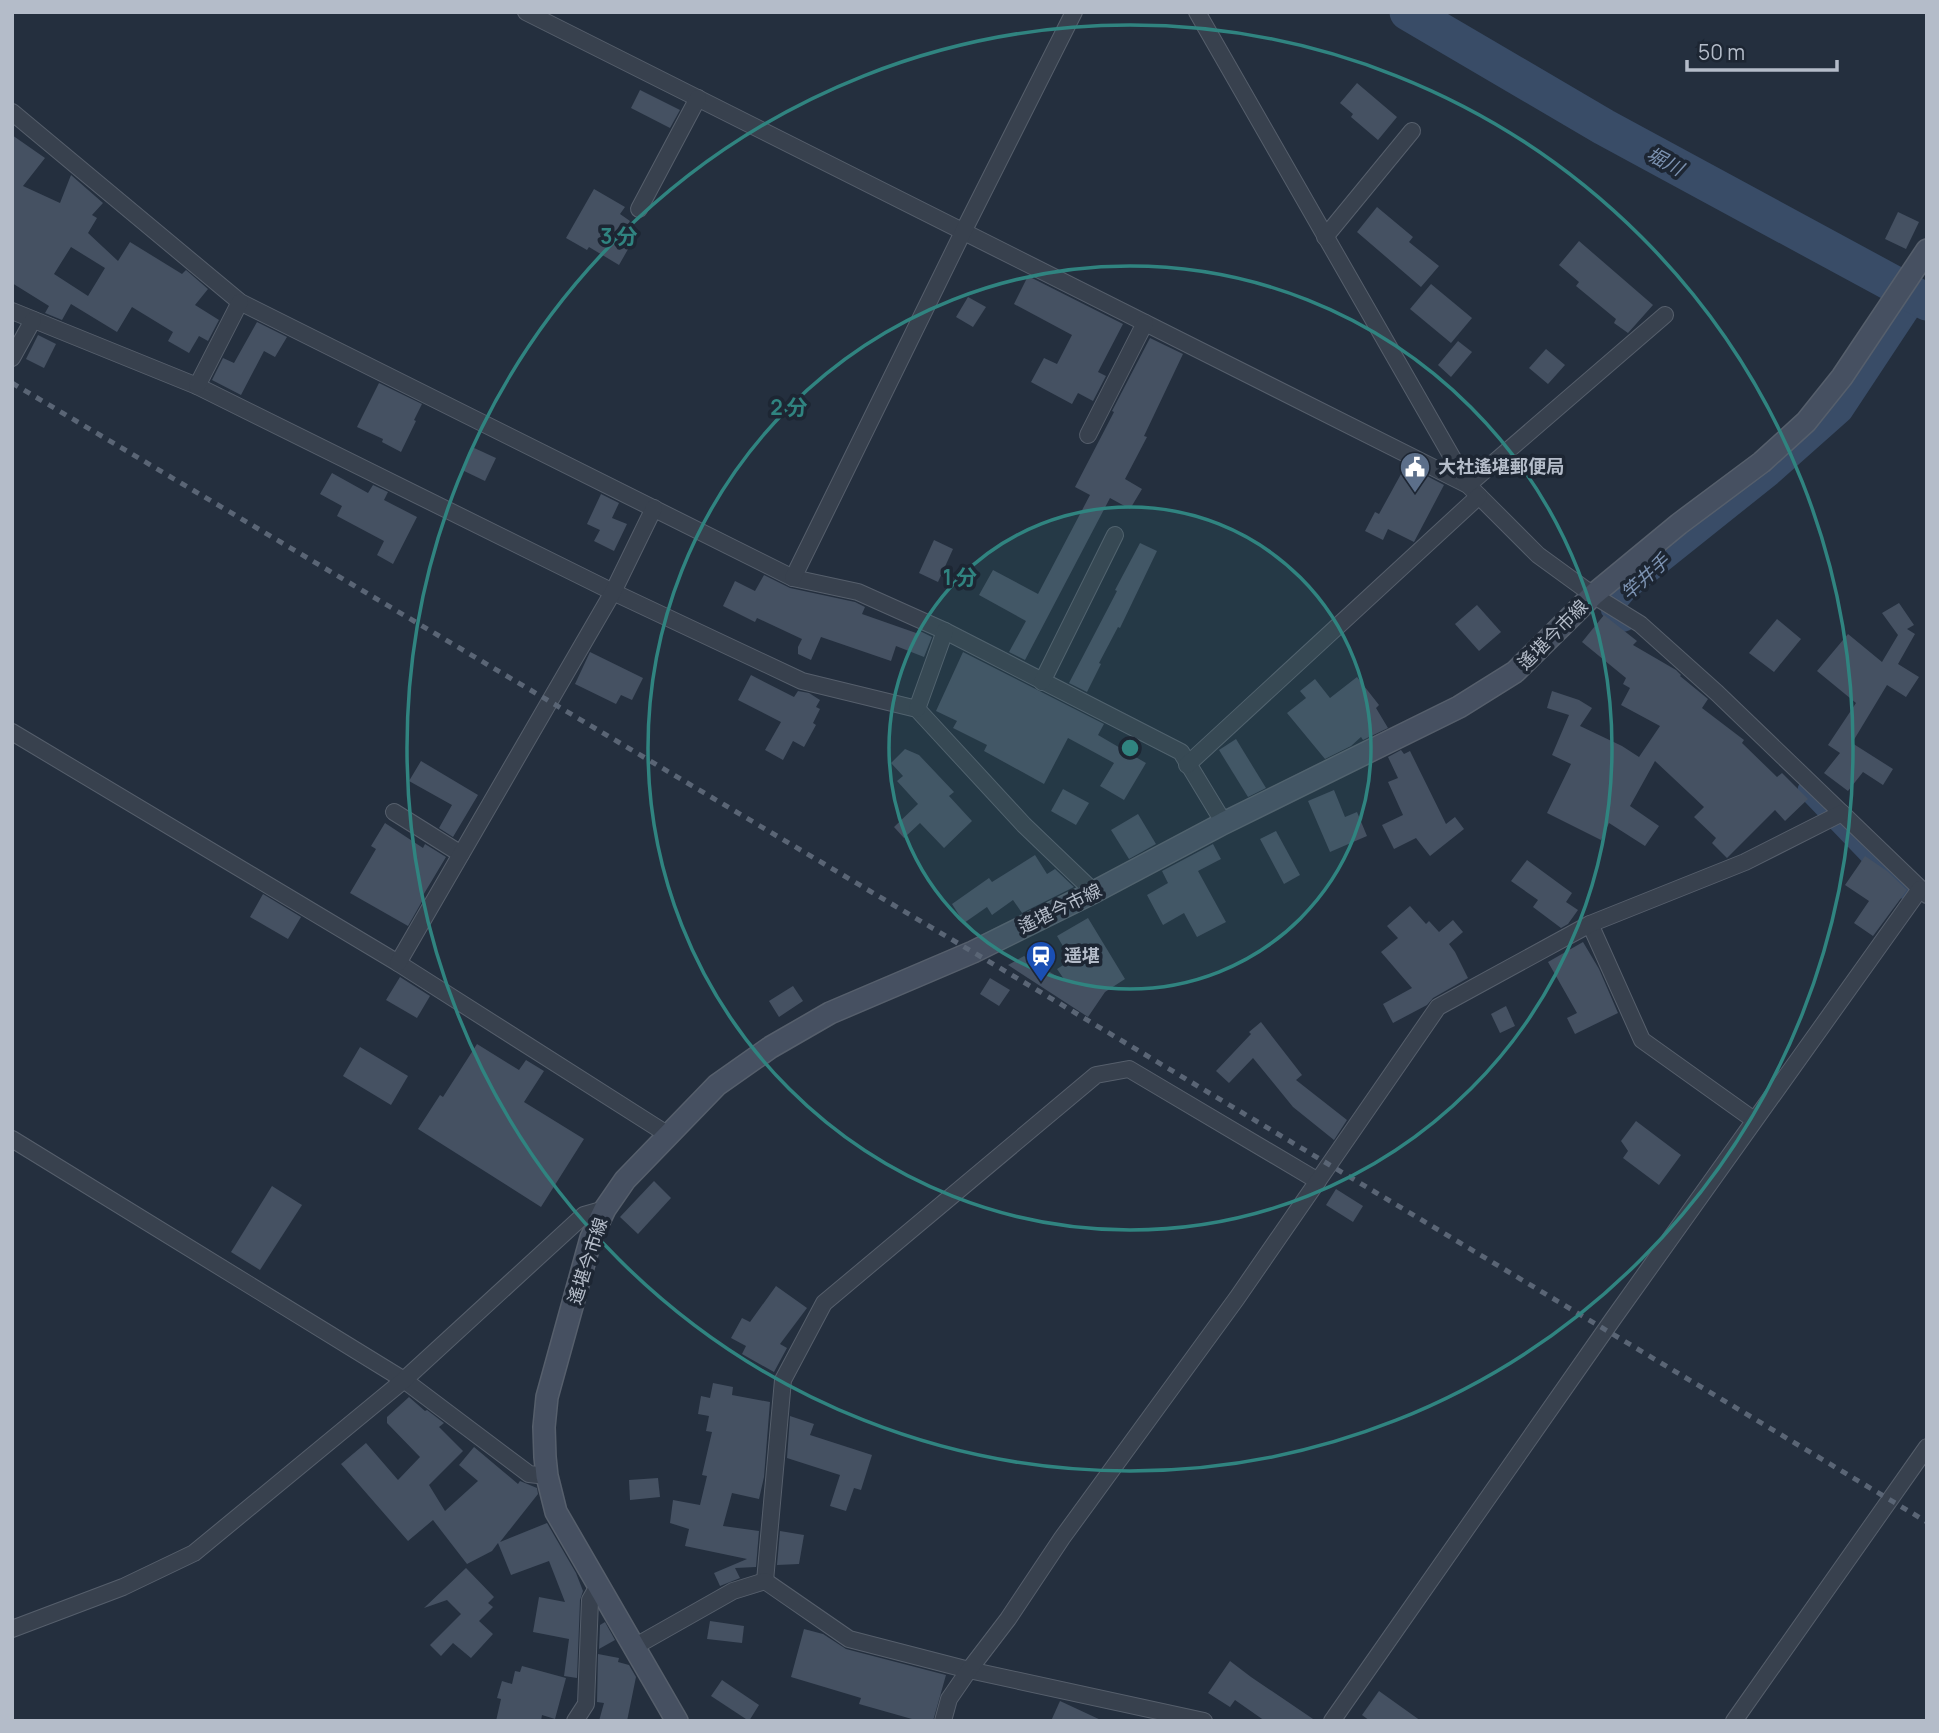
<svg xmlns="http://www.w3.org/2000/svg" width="1939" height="1733" font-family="Manrope,'Noto Sans JP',sans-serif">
<rect width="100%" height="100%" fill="#242f3e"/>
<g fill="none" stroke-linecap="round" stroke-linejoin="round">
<!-- canal -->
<g stroke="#394c67" stroke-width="21">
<path d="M1625,621L1611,609L1627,590L1771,475L1842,412L1918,297"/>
<path d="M1808,790L1902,888"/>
</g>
<!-- river -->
<path stroke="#394c67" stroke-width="37" d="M1408,12L1604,127L1927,302"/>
</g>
<!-- building -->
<g fill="#455162" fill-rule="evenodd">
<path d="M1357,83L1397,117L1378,140L1351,117L1353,114L1340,103Z"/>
<path d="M640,90L680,110L670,128L631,108Z"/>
<path d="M12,135L45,158L23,186L60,203L71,175L103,203L92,215L97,218L88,233L118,261L130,242L182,274L186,270L208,289L195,305L219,320L208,341L199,336L189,353L168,341L173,332L132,307L117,332L71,304L62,320L45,313L49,306L12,283ZM71,247L105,268L88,296L54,274Z"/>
<path d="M594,189L625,207L620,214L630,221L620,237L631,244L619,265L589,247L587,250L566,238Z"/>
<path d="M1377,207L1413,237L1409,242L1439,266L1421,287L1357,232Z"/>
<path d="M1898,212L1919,222L1906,249L1885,239Z"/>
<path d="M1579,241L1653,305L1628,333L1614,323L1616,319L1576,286L1579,282L1559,265Z"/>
<path d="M1028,276L1123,324L1098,372L1106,376L1093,401L1078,393L1072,404L1031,382L1044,358L1057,364L1072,335L1014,304Z"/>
<path d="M1431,284L1472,318L1451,343L1410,309Z"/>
<path d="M968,297L986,307L973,327L956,317Z"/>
<path d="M257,322L287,337L275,357L264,351L241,395L212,380L223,358L234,363Z"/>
<path d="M38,335L56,344L44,368L26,359Z"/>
<path d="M1150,338L1183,354L1144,436L1147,437L1125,479L1142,489L1130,509L1110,498L1025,660L1009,652L1026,621L979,595L993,570L1038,594L1090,495L1075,487L1114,412L1112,411Z"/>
<path d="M1458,341L1472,352L1451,377L1438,365Z"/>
<path d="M1546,349L1565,365L1548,384L1529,368Z"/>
<path d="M379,383L422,404L414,420L416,421L401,452L382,442L383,439L357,427Z"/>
<path d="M472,447L496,458L485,481L462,470Z"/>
<path d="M1406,465L1444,485L1414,542L1388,529L1383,540L1365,531L1375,512L1379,514Z"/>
<path d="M332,473L368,493L373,485L388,492L384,500L417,517L393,564L377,555L384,541L337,516L342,506L320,494Z"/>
<path d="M601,494L619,503L612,518L627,524L614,551L594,541L600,530L587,524Z"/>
<path d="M934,540L953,549L938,582L919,573Z"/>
<path d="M1140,543L1157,551L1120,628L1118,627L1099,663L1101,664L1087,692L1069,683L1117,591L1115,590Z"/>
<path d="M764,575L790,588L855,602L865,607L862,614L919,634L920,631L932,637L924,657L896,646L891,661L821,637L811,660L798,654V647L802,639L757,618L755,622L723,606L735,581L755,591Z"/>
<path d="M1899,603L1914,625L1907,629L1915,634L1898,664L1919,677L1906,697L1887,685L1852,743L1893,769L1883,785L1863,772L1848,791L1824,773L1840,753L1828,745L1856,703L1817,671L1848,634L1882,662L1898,635L1882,613Z"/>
<path d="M1477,605L1501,632L1479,651L1455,624Z"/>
<path d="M1604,615L1637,641L1633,645L1676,670L1681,675L1680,676L1708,699L1702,708L1744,740L1742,743L1777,777L1782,773L1808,799L1785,821L1775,810L1727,858L1712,843L1716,838L1694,817L1704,807L1655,761L1630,806L1659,826L1645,846L1609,823L1601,840L1547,813L1571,764L1552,755L1569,715L1547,708L1552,691L1579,700L1592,708L1580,726L1622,746L1639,757L1660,726L1621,705L1630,688L1623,684L1626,678L1582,642Z"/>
<path d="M1777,619L1801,639L1774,672L1749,653Z"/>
<path d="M590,652L643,678L632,700L621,695L616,704L575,684Z"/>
<path d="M963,652L1104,724L1098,735L1146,763L1124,800L1100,786L1114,763L1068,738L1044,784L984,751L987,745L953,728L957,721L936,711Z"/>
<path d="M751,675L794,697L798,691L809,693L820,700L816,707L820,709L813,723L816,725L804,747L793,741L783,760L765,750L781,722L738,700Z"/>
<path d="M1357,677L1379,705L1376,708L1388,728L1363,740L1361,737L1351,746L1325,759L1287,713L1306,698L1300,691L1315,679L1330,698Z"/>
<path d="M1236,739L1266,788L1248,797L1219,750Z"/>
<path d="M905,749L919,755L954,792L949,796L972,821L944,848L920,823L904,838L894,827L918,804L897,781L903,776L891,763Z"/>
<path d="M1401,750L1404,754L1410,751L1446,824L1455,817L1464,829L1430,856L1416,838L1394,849L1382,825L1403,815L1388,782L1398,778L1388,757Z"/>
<path d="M421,761L478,795L453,837L439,828L452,805L409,781Z"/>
<path d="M1063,789L1089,803L1076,825L1051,811Z"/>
<path d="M1334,790L1345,817L1357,812L1367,836L1330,852L1308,801Z"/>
<path d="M1138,814L1156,844L1129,859L1111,830Z"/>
<path d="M385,823L423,848L425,844L446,857L422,897L424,898L408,926L350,893L376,849L371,846Z"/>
<path d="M1276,831L1300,875L1284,884L1260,839Z"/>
<path d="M1213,844L1221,859L1198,871L1226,922L1197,937L1184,913L1163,925L1147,895L1168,883L1162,871Z"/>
<path d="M1035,855L1047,874L1055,869L1074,887L1022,913L1013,900L992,915L987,907L964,923L952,904L989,878L992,882Z"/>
<path d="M1865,856L1887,871L1907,890L1873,936L1854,923L1869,901L1845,885Z"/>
<path d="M1527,860L1572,893L1566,902L1578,910L1568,924L1561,928L1533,907L1538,900L1511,881Z"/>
<path d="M263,894L301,917L288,939L250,917Z"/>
<path d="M1410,906L1426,924L1429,921L1439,932L1453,920L1463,932L1449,944L1455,952L1468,978L1433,998L1427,1005L1393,1023L1383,1004L1412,988L1381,952L1398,938L1387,926Z"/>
<path d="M1088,918L1125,979L1105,992L1088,1017L1008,965L1024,956L1066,982L1057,969L1071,960L1057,936Z"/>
<path d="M1583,942L1599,969L1618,1013L1575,1034L1567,1018L1577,1013L1548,962Z"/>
<path d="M400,977L430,996L417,1018L386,1000Z"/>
<path d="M990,978L1010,990L999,1006L980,994Z"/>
<path d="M793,986L803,1001L779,1017L769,1001Z"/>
<path d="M1506,1006L1515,1026L1500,1033L1491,1014Z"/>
<path d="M1261,1022L1302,1075L1296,1080L1347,1120L1334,1140L1293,1107L1253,1058L1229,1083L1216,1071L1251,1034L1249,1032Z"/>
<path d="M477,1044L519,1070L526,1060L544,1071L524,1102L584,1139L541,1207L418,1129L440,1095L443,1097Z"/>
<path d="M360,1047L408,1076L391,1105L343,1076Z"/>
<path d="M1636,1121L1681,1155L1659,1185L1623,1158L1628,1151L1621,1141Z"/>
<path d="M654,1181L671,1198L638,1234L620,1217Z"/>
<path d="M272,1186L302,1205L260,1270L231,1252Z"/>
<path d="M1336,1189L1363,1206L1353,1222L1326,1205Z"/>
<path d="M776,1286L807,1308L780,1344L787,1348L774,1372L742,1354L746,1346L731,1338L742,1318L750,1322Z"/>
<path d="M713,1383L733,1387L732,1395L770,1402L764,1477L759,1499L732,1493L723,1526L759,1531L756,1567L735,1568L740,1578L720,1586L714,1573L747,1559L685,1546L689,1529L670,1523L673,1500L700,1505L707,1476L702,1475L712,1432L706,1431L709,1416L698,1414L701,1396L710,1398Z"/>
<path d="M409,1397L425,1411L427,1410L444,1423L439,1427L463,1451L429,1485L445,1511L478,1481L459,1465L474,1447L518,1484L520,1481L537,1488L538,1494L500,1542L547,1523L576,1573L583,1591L580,1600L577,1678L564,1676L569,1639L533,1632L539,1597L565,1602L549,1561L511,1575L498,1543L492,1551L467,1564L433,1520L408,1541L341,1464L366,1443L398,1480L420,1457L387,1423V1417Z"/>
<path d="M790,1416L814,1424L810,1435L872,1455L861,1490L854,1488L846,1511L830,1506L840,1475L787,1458Z"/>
<path d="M658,1478L660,1497L630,1500L629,1480Z"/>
<path d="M780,1531L804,1535L799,1564L777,1565Z"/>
<path d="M466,1568L494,1597L488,1603L493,1607L479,1621L493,1634L471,1658L453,1643L441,1656L430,1645L461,1614L447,1600L424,1608Z"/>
<path d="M710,1621L744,1626L742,1643L707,1639Z"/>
<path d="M605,1622L615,1640L599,1649L600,1625Z"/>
<path d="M804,1629L823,1634L846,1649L946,1675L933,1721H919L859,1704L861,1698L791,1677Z"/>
<path d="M598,1654L619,1658L618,1662L629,1665L636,1677L627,1721H599L604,1703L597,1702Z"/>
<path d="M1230,1661L1251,1677L1316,1721H1265L1235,1700L1230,1707L1208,1693Z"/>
<path d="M522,1666L566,1678L555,1719L542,1715L541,1721H496L501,1699L497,1698L502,1681L512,1684L515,1671L520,1672Z"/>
<path d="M722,1680L759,1705L749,1721L711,1696Z"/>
<path d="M1379,1691L1421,1721H1370L1362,1715Z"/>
<path d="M1060,1701L1103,1721H1051Z"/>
</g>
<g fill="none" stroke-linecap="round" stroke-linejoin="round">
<!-- minor casing -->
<g stroke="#565f6c" stroke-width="18">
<g id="minor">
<path d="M526,12L1468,485L1538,555L1593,595L1640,624L1717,693L1927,895"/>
<path d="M1197,12L1468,485L1665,315"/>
<path d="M12,112L240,302L793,578L858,592L945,631L1181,752L1224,823"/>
<path d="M639,209L698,98"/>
<path d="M1325,237L1412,131"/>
<path d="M12,311L197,386L613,592L802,681L917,709L1024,825L1094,892"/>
<path d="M12,358L33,320"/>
<path d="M197,386L240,302"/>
<path d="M1088,435L1145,323"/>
<path d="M793,578L963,232L1074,12"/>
<path d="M1042,682L1115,535"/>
<path d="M917,709L945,631"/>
<path d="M12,732L398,963L670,1136"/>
<path d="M1187,765L1479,496"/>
<path d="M394,812L461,854"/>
<path d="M1590,924L1642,1040L1754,1120"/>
<path d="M398,963L613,592L654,508"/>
<path d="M12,1139L404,1380L529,1474L547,1476"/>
<path d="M765,1581L783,1380L824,1303L1096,1075L1129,1069L1318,1181"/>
<path d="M12,1629L123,1587L194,1553L404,1380L584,1215L605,1209"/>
<path d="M634,1647L733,1591L765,1581L849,1639L969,1670L1204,1721"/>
<path d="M575,1721L586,1704L590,1600L598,1586"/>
<path d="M943,1721L949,1699L969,1670L1008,1619L1062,1538L1237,1298L1438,1007L1590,924L1745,862L1842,813"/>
<path d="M1332,1721L1613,1319L1920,889"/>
<path d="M1734,1721L1927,1447"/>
</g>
</g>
<!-- secondary casing -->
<g stroke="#565f6c" stroke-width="24">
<path id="secondary" d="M677,1721L556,1512L547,1476L545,1457L544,1427L547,1397L591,1238L605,1209L625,1180L717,1085L771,1047L830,1013L973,952L1094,892L1224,823L1459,707L1515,672L1593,595L1679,524L1762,462L1806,422L1842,377L1927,250"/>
</g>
<!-- minor -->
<use href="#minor" stroke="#38414e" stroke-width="16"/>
<!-- secondary -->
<use href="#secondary" stroke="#465061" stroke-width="21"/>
<!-- rail -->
<path stroke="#5a6575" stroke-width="5" stroke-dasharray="7 7" stroke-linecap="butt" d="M12,383L1037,990L1927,1522"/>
</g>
<!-- distance rings -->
<circle cx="1130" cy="748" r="241" fill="#308480" fill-opacity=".12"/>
<g fill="none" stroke="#308480" stroke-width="3.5">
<circle cx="1130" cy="748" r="241"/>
<circle cx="1130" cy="748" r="482"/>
<circle cx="1130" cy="748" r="723"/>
</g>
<!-- icons -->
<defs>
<g id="civic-pin" transform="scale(1.575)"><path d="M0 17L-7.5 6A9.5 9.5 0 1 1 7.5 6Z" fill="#5c6f8a" stroke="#1d2633"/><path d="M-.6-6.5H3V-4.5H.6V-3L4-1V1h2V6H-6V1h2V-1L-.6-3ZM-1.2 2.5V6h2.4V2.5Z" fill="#fff"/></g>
<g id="station-pin" transform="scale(1.575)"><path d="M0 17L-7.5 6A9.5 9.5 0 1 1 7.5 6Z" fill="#1a4fb4" stroke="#1d2633"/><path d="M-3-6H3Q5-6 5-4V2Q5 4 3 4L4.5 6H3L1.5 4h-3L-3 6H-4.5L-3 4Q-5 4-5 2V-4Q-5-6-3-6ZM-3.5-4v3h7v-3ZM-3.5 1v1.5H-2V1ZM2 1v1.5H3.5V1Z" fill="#fff"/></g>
</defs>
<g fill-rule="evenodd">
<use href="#civic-pin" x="1415" y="467"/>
<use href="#station-pin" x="1041" y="956"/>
</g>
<g text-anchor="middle" stroke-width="7" stroke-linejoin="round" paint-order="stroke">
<!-- poi labels -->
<g font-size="18" font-weight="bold" fill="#b4bcc9" stroke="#1d2633" text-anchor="start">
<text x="1438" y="473">大社遙堪郵便局</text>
<text x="1064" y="962">遥堪</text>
</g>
<!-- street labels -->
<g font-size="18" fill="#b4bcc9" stroke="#1d2633">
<text transform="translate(1553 635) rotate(-45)" y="6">遙堪今市線</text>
<text transform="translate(1060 909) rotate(-26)" y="6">遙堪今市線</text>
<text transform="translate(588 1261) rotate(-72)" y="6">遙堪今市線</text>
</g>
<!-- water labels -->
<g font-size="19" font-style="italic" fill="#7c92b1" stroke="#1d2633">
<text transform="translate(1665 161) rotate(28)" y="7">堀川</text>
<text transform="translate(1645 577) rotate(-42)" y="7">竿井手</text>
</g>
</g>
<circle cx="1130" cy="748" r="10" fill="#308480" stroke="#1d2633" stroke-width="3.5"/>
<g font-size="21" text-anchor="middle" font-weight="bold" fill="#308480" stroke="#1d2633" stroke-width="7" stroke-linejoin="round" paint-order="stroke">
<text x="619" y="244">3 分</text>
<text x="789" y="415">2 分</text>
<text x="960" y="585">1 分</text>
</g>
<!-- border -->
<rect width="1939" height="1733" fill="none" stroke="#b4bcc9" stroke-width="28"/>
<!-- scale -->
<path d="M1687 60v10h150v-10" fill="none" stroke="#b4bcc9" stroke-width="3.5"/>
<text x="1698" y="60" font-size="21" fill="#b4bcc9" stroke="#1d2633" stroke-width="5" paint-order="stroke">50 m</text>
</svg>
